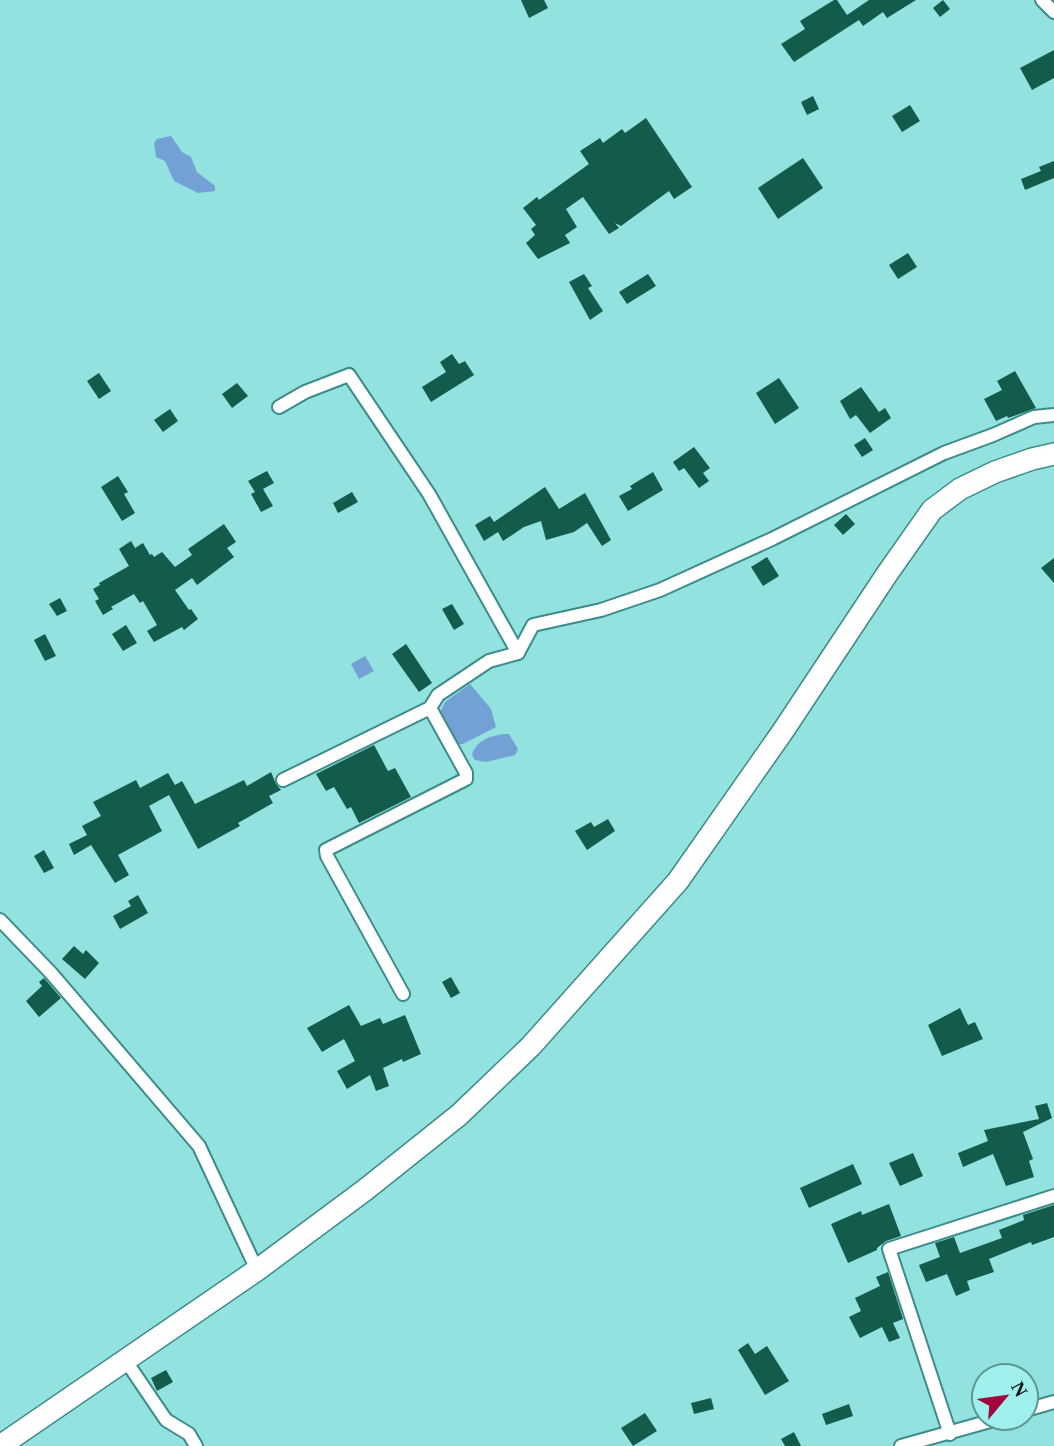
<svg xmlns="http://www.w3.org/2000/svg" width="1054" height="1446" font-family="Georgia,serif">
<rect width="100%" height="100%" fill="#92e2df"/>
<!-- water -->
<g fill="#73a1d6">
<path d="M171,136L182,152L191,157L197,172L215,186V191L198,193L174,181L165,161L156,157L154,143L157,139Z"/>
<path d="M365,656L374,671L359,679L351,664Z"/>
<path d="M470,684L491,709L496,727L463,744H458L439,714L445,702Z"/>
<path d="M504,734H509L518,749L515,755L486,762L475,760L472,755C476,740 490,736 504,734Z"/>
</g>
<!-- building -->
<g fill="#135b4a">
<path d="M521,0H544L548,8L529,18Z"/>
<path d="M834,0H837L847,15L869,0H916L887,18L883,12L863,26L859,20L794,62L781,44L805,29L800,21Z"/>
<path d="M943,0L950,9L940,17L933,8Z"/>
<path d="M1054,50V78L1032,90L1020,68Z"/>
<path d="M813,96L819,109L807,115L801,102Z"/>
<path d="M910,105L920,121L902,132L892,116Z"/>
<path d="M646,118L692,187L674,199L669,191L621,226L615,223L619,228L609,234L583,197L566,209L577,227L565,235L570,243L538,259L526,243L535,235L531,229L536,225L523,208L537,197L539,200L589,164L580,151L600,138L603,143L622,129L625,133Z"/>
<path d="M803,158L823,188L778,219L758,188Z"/>
<path d="M1054,161V178L1025,190L1021,179L1041,171L1039,167Z"/>
<path d="M908,253L917,267L898,279L889,265Z"/>
<path d="M584,274L592,286L588,288L603,311L590,320L569,282Z"/>
<path d="M648,274L656,286L627,304L619,292Z"/>
<path d="M452,354L459,364L465,361L474,375L431,402L422,387L446,372L440,362Z"/>
<path d="M1015,371L1036,408L1008,418L1007,416L996,421L984,399L1002,390L997,381Z"/>
<path d="M99,373L111,391L99,399L87,381Z"/>
<path d="M779,378L799,408L775,424L756,393Z"/>
<path d="M237,383L248,396L232,408L222,394Z"/>
<path d="M861,387L879,412L885,408L891,418L870,433L856,415L850,419L840,401Z"/>
<path d="M170,409L178,421L163,432L154,420Z"/>
<path d="M865,438L873,450L862,457L854,445Z"/>
<path d="M694,447L710,468L703,473L709,481L699,488L684,468L679,471L673,462Z"/>
<path d="M267,471L274,483L263,489L273,506L261,512L251,494L255,492L248,481Z"/>
<path d="M653,472L663,490L628,511L619,496L632,489L630,486Z"/>
<path d="M118,476L128,492L124,494L135,513L122,521L101,487Z"/>
<path d="M545,487L559,509L585,493L611,540L602,546L587,523L574,532L546,540L541,521L524,527L503,541L498,532L484,541L475,525L490,516L494,522Z"/>
<path d="M352,492L358,502L338,513L333,503Z"/>
<path d="M846,514L855,524L843,535L834,525Z"/>
<path d="M224,524L236,542L227,548L234,557L197,585L192,578L175,590L189,610L191,609L198,619L184,630L182,627L154,642L147,631L157,625L143,601L140,603L134,594L111,607L113,609L103,615L95,601L99,599L93,589L100,585L99,583L129,566L119,549L131,541L135,548L143,543L150,555L152,554L154,557L162,552L175,567L192,555L188,549Z"/>
<path d="M767,557L779,576L763,586L751,567Z"/>
<path d="M1054,558V583L1041,568Z"/>
<path d="M60,598L67,611L57,616L49,604Z"/>
<path d="M452,604L464,624L454,630L442,609Z"/>
<path d="M126,625L137,643L123,651L112,634Z"/>
<path d="M45,634L56,656L45,661L34,640Z"/>
<path d="M406,644L432,683L419,692L392,654Z"/>
<path d="M374,745L388,771L395,768L411,797L359,823L351,807L347,809L334,787L326,791L316,774Z"/>
<path d="M271,772L276,784L281,790L269,796L273,803L238,823L240,826L198,849L169,795L149,806L162,831L118,855L129,875L115,883L91,845L74,855L69,844L87,835L82,826L101,816L93,802L136,780L140,788L168,773L175,785L182,781L195,804L244,780L247,786Z"/>
<path d="M608,819L615,831L587,850L575,831L591,822L594,827Z"/>
<path d="M44,850L54,868L44,873L34,856Z"/>
<path d="M138,895L148,913L120,929L113,916L131,906L128,901Z"/>
<path d="M74,946L83,954L86,950L99,963L85,979L62,959Z"/>
<path d="M451,977L460,993L451,998L442,982Z"/>
<path d="M44,978L61,998L39,1017L26,1001L42,986L39,982Z"/>
<path d="M349,1005L361,1026L380,1018L383,1024L405,1015L421,1054L403,1062L402,1059L383,1068L389,1086L376,1091L370,1075L347,1089L337,1071L355,1061L344,1039L322,1052L307,1028Z"/>
<path d="M960,1008L968,1025L975,1022L983,1039L942,1056L928,1025Z"/>
<path d="M1047,1103L1052,1118L1023,1132L1033,1159L1029,1161L1034,1177L1006,1186L993,1154L963,1167L958,1153L988,1141L984,1130L1039,1119L1035,1106Z"/>
<path d="M913,1153L923,1176L900,1186L889,1163Z"/>
<path d="M853,1164L862,1184L809,1208L800,1188Z"/>
<path d="M889,1204L901,1236L886,1241L877,1248V1250L848,1263L831,1224L861,1211L862,1215Z"/>
<path d="M1054,1205V1237L1032,1245L1031,1242L989,1259L994,1272L967,1281L970,1290L956,1296L947,1274L926,1282L919,1265L940,1257L935,1243L954,1237L960,1253L1002,1238L999,1230L1024,1220L1023,1215Z"/>
<path d="M888,1272L903,1319L893,1323L900,1338L889,1342L882,1327L860,1338L849,1317L861,1311L855,1298L880,1286L876,1277Z"/>
<path d="M748,1343L755,1354L767,1346L789,1381L765,1395L738,1350Z"/>
<path d="M166,1370L173,1382L157,1391L151,1378Z"/>
<path d="M711,1398L714,1409L694,1414L691,1403Z"/>
<path d="M849,1404L853,1416L826,1425L822,1414Z"/>
<path d="M645,1413L657,1431L633,1446L621,1428Z"/>
<path d="M794,1432L801,1446H785L781,1439Z"/>
</g>
<g fill="none" stroke-linecap="round" stroke-linejoin="round">
<!-- street casing -->
<g stroke="#3b8c8a" stroke-width="16">
<g id="street">
<path d="M1042,0L1054,12"/>
<path d="M279,407L305,392L349,375L429,494L518,653"/>
<path d="M283,780L430,708L438,695L489,661L518,653L533,625L601,610L660,590L772,539L944,453L993,435L1034,417L1054,415"/>
<path d="M0,920L51,973L199,1146L257,1270"/>
<path d="M403,994L327,856L326,850L466,779V773L430,708"/>
<path d="M126,1361L166,1420L189,1434L196,1446"/>
<path d="M1026,1410L1054,1402"/>
<path d="M950,1434L889,1249L1054,1196"/>
<path d="M901,1446L1001,1418"/>
</g>
</g>
<!-- primary casing -->
<g stroke="#3b8c8a" stroke-width="24">
<path id="primary" d="M0,1446L257,1270L365,1190L459,1115L531,1046L678,881L783,731L887,574L932,510L960,489L995,472L1032,459L1054,454"/>
</g>
<!-- street -->
<use href="#street" stroke="#fff" stroke-width="12"/>
<!-- primary -->
<use href="#primary" stroke="#fff" stroke-width="21"/>
</g>
<!-- north arrow -->
<g transform="translate(1005 1397) rotate(61)"><circle r="33" fill="#9fefec" stroke="#5f9694" stroke-width="2"/>
<path d="M0-5L12 26L0 18L-12 26Z" fill="#a2053a"/>
<text y="-10" font-size="19" font-weight="bold" text-anchor="middle" fill="#001111">N</text>
</g>
</svg>
